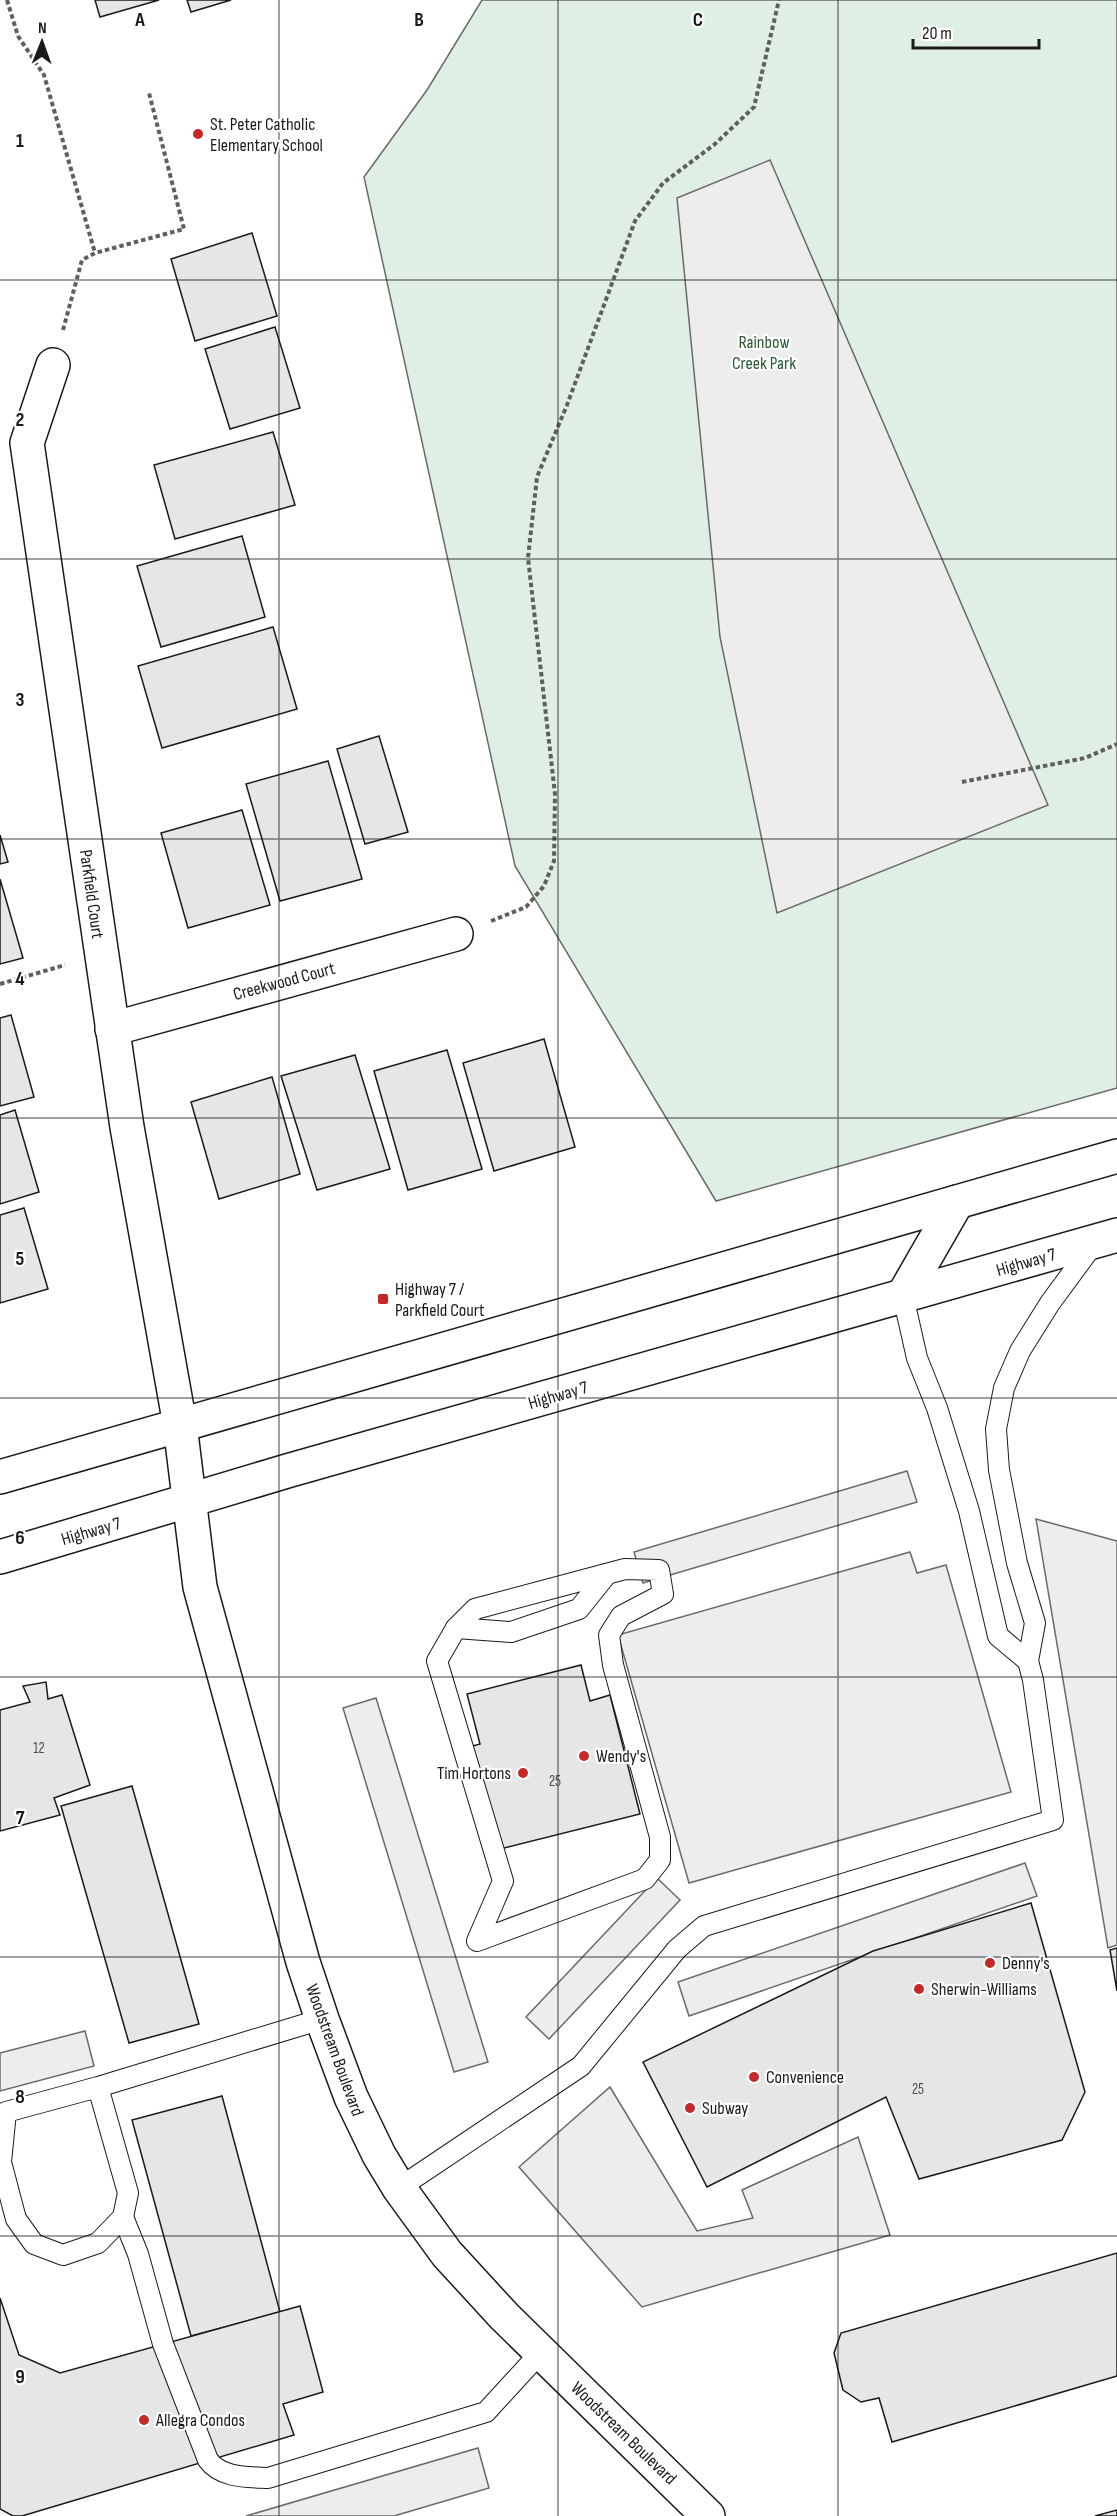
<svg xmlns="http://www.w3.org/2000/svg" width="1117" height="2516" font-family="'Sofia Sans Condensed',sans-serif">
<rect width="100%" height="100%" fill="#fff"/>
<!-- green -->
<path fill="#e0efe3" stroke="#6a6a6a" stroke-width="1.5" d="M482,0H1117V1088L716,1201L515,866L364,177L427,90Z"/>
<!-- parking -->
<g fill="#ededed" stroke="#6a6a6a" stroke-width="1.5">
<path d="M770,160L1048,805L777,913L720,637L677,198Z"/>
<path d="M907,1471L917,1502L643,1583L634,1552Z"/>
<path d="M1036,1519L1117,1541V1945L1108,1948Z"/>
<path d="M910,1552L917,1573L946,1565L1011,1792L689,1883L618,1635Z"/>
<path d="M376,1698L488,2062L454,2072L343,1708Z"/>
<path d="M1025,1863L1037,1896L689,2016L678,1982Z"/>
<path d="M657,1878L680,1900L549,2039L526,2017Z"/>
<path d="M85,2031L94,2066L0,2091V2053Z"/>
<path d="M610,2087L697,2231L753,2218L742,2190L858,2137L890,2235L642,2307L519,2167Z"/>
<path d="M478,2448L489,2488L394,2516H246Z"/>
</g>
<!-- building -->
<g fill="#e6e6e6" stroke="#1a1a1a" stroke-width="1.5">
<path d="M95,0H159L100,17Z"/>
<path d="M187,0H231L191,12Z"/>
<path d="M252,233L277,316L195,341L171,259Z"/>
<path d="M275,327L300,408L230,429L205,349Z"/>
<path d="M273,432L295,505L175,539L154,465Z"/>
<path d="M242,536L265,617L161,647L137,566Z"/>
<path d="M273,627L297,709L162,748L138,666Z"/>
<path d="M379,736L408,832L365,844L337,749Z"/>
<path d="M328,761L362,879L280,901L246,784Z"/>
<path d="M242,810L270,905L188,928L161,833Z"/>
<path d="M0,835L8,862L0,864Z"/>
<path d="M0,879L23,958L0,964Z"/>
<path d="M11,1015L34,1097L0,1106V1018Z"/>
<path d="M544,1039L575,1147L494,1171L463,1063Z"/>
<path d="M447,1050L482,1169L408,1190L374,1071Z"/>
<path d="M355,1055L390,1169L317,1190L281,1076Z"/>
<path d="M272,1077L300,1174L219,1199L191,1102Z"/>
<path d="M15,1110L39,1192L0,1204V1115Z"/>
<path d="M24,1208L48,1289L0,1303V1215Z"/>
<path d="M581,1665L590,1701L610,1695L640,1814L496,1850L469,1747L480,1744L467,1694Z"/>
<path d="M46,1682L48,1699L62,1695L90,1785L54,1798L60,1815L0,1831V1710L30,1702L23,1686Z"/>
<path d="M132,1786L199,2024L129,2043L61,1806Z"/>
<path d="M1031,1903L1085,2092L1062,2140L919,2179L886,2097L707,2187L643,2062L873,1951Z"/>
<path d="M1117,1948V1991L1110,1950Z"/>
<path d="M222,2096L280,2312L191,2336L132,2120Z"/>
<path d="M1117,2253V2376L892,2442L879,2398L861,2402L843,2390L834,2353L841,2333Z"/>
<path d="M0,2298L19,2355L60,2373L300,2306L323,2392L283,2404L294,2435L22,2516H13L0,2509Z"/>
<path d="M1117,2510V2516H1095Z"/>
</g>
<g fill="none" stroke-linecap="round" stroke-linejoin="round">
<!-- service casing -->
<g stroke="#1a1a1a" stroke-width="22">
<g id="service">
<path d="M903,1296L917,1358L937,1408L969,1511L998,1636L1028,1661"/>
<path d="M625,1569L659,1570L663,1594L621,1616L609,1635L613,1665L660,1837V1860L645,1879L477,1941L503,1881L437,1661L456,1628L475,1609Z"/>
<path d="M456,1628L511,1632L579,1609L607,1574"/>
<path d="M98,2087L128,2193L123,2217L98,2243L63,2255L34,2244L16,2219L1,2162L6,2112L98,2087L322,2019"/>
<path d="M399,2188L581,2066L677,1949L704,1926L1053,1820L1033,1680L1028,1661L1035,1623L1017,1563L999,1470L996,1429L1004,1388L1020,1351L1050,1303L1095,1242"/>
<path d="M123,2217L138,2254L163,2344L208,2460C221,2478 247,2477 268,2478L486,2412L541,2352"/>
</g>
</g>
<!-- minor casing -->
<g stroke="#1a1a1a" stroke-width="36">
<g id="minor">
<path d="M53,365L27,443L127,1127L180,1425L200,1587L303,1962L322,2019L351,2097L379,2155L399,2188L447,2254L504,2316L708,2516"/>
<path d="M112,1029L456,934"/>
</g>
</g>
<!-- primary casing -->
<g stroke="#1a1a1a" stroke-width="36">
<g id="primary">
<path d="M903,1296L957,1202"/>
<path d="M0,1477L1117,1156"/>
<path d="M0,1557L287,1471L1117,1235"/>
</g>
</g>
<!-- path -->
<g stroke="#5f5f5f" stroke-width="4" stroke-dasharray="4.5 3" stroke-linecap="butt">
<path d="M7,0L18,36L44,75L95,253"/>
<path d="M63,330L82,260L95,253L184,229L149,93"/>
<path d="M962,782L1085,758L1117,744"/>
<path d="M491,921L526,907L544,886L554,861L555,794L528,558L537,477L567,405L635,221L663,183L715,144L754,107L779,0"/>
<path d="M0,984L65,965"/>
</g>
<!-- service -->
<use href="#service" stroke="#fff" stroke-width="20"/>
<!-- minor -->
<use href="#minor" stroke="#fff" stroke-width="33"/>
<!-- primary -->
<use href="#primary" stroke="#fff" stroke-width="33"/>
</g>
<!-- grid -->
<path fill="none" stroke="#1a1a1a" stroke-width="1.5" stroke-opacity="0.55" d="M279,0V2516M558,0V2516M838,0V2516M0,280H1117M0,559H1117M0,839H1117M0,1118H1117M0,1398H1117M0,1677H1117M0,1957H1117M0,2236H1117"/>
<!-- markers -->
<g fill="#c62828" stroke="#fff" stroke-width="2">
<circle cx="198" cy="134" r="6"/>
<rect x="377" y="1293" width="12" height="12" rx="3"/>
<circle cx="584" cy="1756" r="6"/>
<circle cx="523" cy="1773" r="6"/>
<circle cx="990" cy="1963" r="6"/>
<circle cx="919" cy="1989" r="6"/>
<circle cx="754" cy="2077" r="6"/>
<circle cx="690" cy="2108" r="6"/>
<circle cx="144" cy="2420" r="6"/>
</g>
<g text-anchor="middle" stroke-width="4.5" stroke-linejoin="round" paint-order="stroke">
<!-- number labels -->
<g font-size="15" fill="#4d4d4d">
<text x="39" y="1753">12</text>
<text x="555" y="1786">25</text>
<text x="918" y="2094">25</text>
</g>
<!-- poi labels -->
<g font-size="18" fill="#1a1a1a" stroke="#fff" text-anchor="start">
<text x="210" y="130">St. Peter Catholic<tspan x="210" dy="21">Elementary School</tspan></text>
<text x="395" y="1295">Highway 7 /<tspan x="395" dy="21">Parkfield Court</tspan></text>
<text x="596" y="1762">Wendy's</text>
<text x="511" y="1779" text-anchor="end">Tim Hortons</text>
<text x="1002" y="1969">Denny's</text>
<text x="931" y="1995">Sherwin-Williams</text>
<text x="766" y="2083">Convenience</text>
<text x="702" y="2114">Subway</text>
<text x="156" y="2426">Allegra Condos</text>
</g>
<!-- park labels -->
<g font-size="18" fill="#2b5a34" stroke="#fff">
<text x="764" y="348">Rainbow<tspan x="764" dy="21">Creek Park</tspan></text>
</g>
<!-- street labels -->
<g font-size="18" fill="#1a1a1a" stroke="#fff">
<text transform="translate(92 894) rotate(82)" y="6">Parkfield Court</text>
<text transform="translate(284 981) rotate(-15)" y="6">Creekwood Court</text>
<text transform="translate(1026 1262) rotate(-16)" y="6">Highway 7</text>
<text transform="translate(558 1395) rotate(-16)" y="6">Highway 7</text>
<text transform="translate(91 1531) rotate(-16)" y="6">Highway 7</text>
<text transform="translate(335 2050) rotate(70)" y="6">Woodstream Boulevard</text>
<text transform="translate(624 2433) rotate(44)" y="6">Woodstream Boulevard</text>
</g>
</g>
<g font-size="20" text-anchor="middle" font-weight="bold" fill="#1a1a1a" stroke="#fff" stroke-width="4.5" stroke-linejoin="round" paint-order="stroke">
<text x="140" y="26">A</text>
<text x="419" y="26">B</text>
<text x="698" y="26">C</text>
<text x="20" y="147">1</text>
<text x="20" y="426">2</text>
<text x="20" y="706">3</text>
<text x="20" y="985">4</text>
<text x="20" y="1265">5</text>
<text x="20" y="1544">6</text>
<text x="20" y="1824">7</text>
<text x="20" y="2103">8</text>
<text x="20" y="2383">9</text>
</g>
<!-- north arrow -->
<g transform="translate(42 42) rotate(1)" stroke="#ffffff" stroke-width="4.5" paint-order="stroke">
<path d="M0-4.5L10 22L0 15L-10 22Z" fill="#1a1a1a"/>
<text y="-9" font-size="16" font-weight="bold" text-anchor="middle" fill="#1a1a1a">N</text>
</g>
<!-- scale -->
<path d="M913 39v9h126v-9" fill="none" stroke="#1a1a1a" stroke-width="3"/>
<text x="922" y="39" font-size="18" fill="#1a1a1a" stroke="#ffffff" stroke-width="4.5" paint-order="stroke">20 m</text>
</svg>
